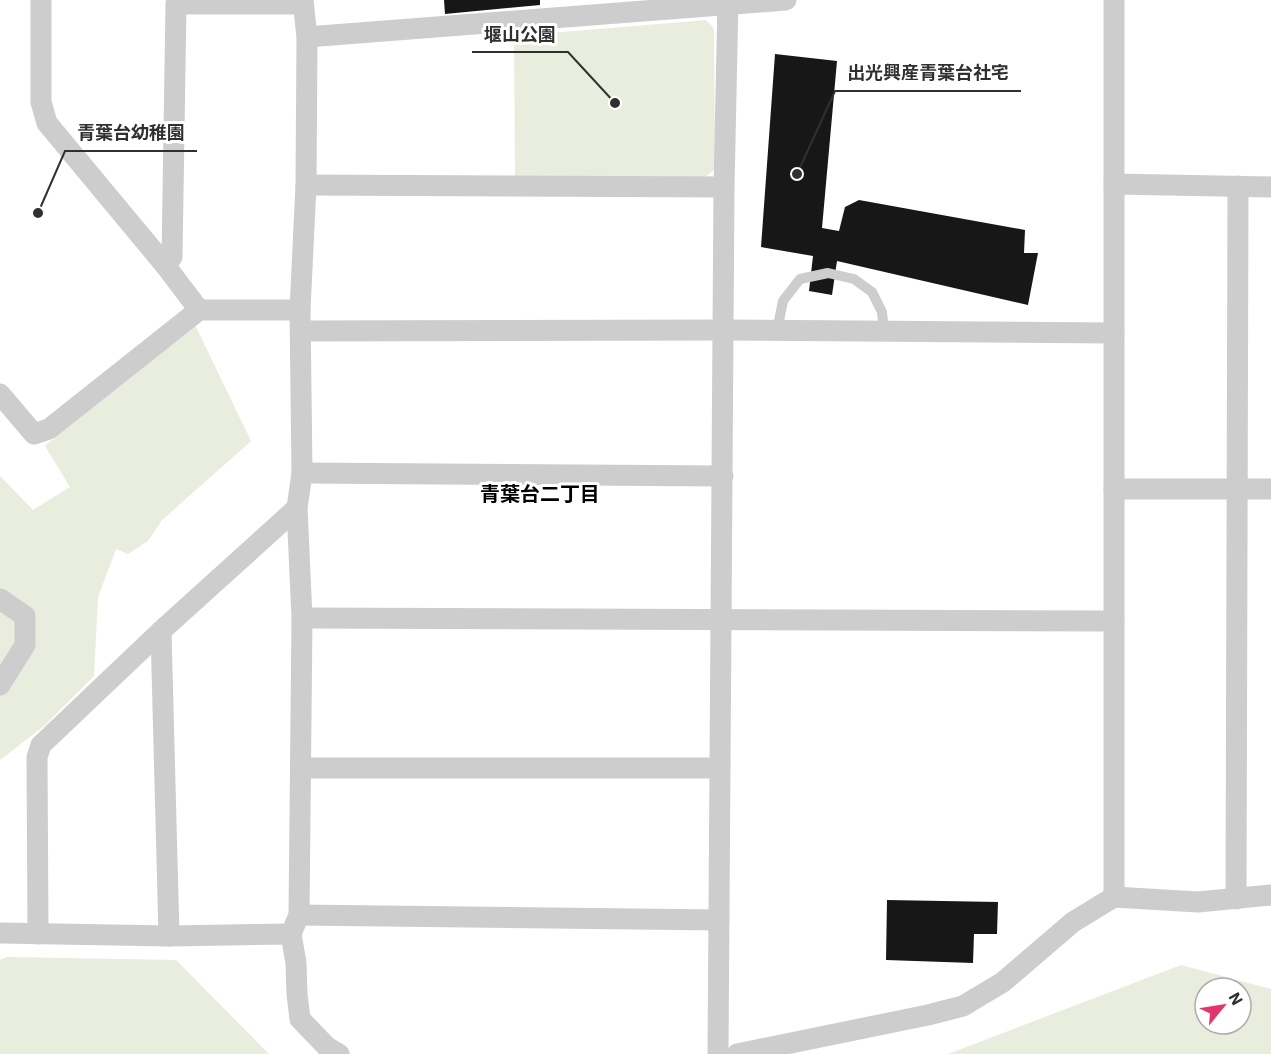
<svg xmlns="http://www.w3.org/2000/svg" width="1271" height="1054" font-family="'IBM Plex Sans','Noto Sans JP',sans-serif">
<rect width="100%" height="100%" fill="#fff"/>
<!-- green -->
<g fill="#e9edde" fill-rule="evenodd">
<path d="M706,20L714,29L715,169L704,178L515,177L514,36Z"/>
<path d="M195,325L251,441L162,520L148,541L128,554L116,549L98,597L94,676L44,726L0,760V476L33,510L70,487L45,446Z"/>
<path d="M7,957L176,960L269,1054H0V960Z"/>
<path d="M1181,965L1271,989V1054H948ZM1205,988H1241V1024H1205Z"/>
</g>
<!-- building -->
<g fill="#171717">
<path d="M444,0H540V5L445,14Z"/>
<path d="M775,54L837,61L822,228L839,231L845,207L859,200L1025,230L1024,253H1038L1028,305L837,261L832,295L809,291L813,256L761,247Z"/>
<path d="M887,900L998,902L997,934H974L973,963L886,960Z"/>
</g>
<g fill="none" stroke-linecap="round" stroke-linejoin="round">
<!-- lane -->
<path stroke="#cdcdcd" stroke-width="10" d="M777,331L783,301L800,279L828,273L854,279L872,292L882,312L884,331"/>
<!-- street -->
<g stroke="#cdcdcd" stroke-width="21">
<path d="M41,0V102L47,123L165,265L199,310"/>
<path d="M303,0L307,37L306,185L300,310L302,473L297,508L302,618L299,915L291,934L296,963L297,994L300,1019L327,1047L339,1054"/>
<path d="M1114,0V897"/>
<path d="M307,37L786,0"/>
<path d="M1114,184L1271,187"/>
<path d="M306,185L724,187"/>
<path d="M165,265L172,257L176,4H303"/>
<path d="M301,331L724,330L1114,333"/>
<path d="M0,394L34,434L49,429L199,310H300"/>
<path d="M302,473L723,476"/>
<path d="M1114,489H1271"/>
<path d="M0,599L25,616V645L0,685"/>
<path d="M302,618L1114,621"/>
<path d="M161,631L169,936"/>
<path d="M301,768H720"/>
<path d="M1236,899L1238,186"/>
<path d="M299,915L719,920"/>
<path d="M0,933L169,936L291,934"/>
<path d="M38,934L37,757L41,745L161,631L297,508"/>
<path d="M718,1054L724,187L728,0"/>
<path d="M737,1054L928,1015L963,1006L1003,982L1073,922L1114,897L1198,902L1271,895"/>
</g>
</g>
<g text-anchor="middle" stroke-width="6" stroke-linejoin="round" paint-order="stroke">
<!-- quarter labels -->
<g font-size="20" font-weight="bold" fill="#000" stroke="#fff">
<text x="540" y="501">青葉台二丁目</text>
</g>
</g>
<!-- callouts -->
<path fill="none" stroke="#303030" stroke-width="2" d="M615 103L568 52H472M797 174L835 91H1021M38 213L65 151H197"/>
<g fill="#303030" stroke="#fff" stroke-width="2">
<circle cx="615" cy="103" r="6"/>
<circle cx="797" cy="174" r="6"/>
<circle cx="38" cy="213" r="6"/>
</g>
<g font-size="18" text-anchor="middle" font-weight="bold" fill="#303030" stroke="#fff" stroke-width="6" stroke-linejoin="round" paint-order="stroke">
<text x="520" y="41">堰山公園</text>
<text x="928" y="79">出光興産青葉台社宅</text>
<text x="131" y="139">青葉台幼稚園</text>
</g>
<!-- north arrow -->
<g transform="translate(1223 1006) rotate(60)"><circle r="28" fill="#ffffff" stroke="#acacac" stroke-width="1.5"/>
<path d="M0-4.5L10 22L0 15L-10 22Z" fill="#e4356b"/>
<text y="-9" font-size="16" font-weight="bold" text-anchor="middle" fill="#303030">N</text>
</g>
</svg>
